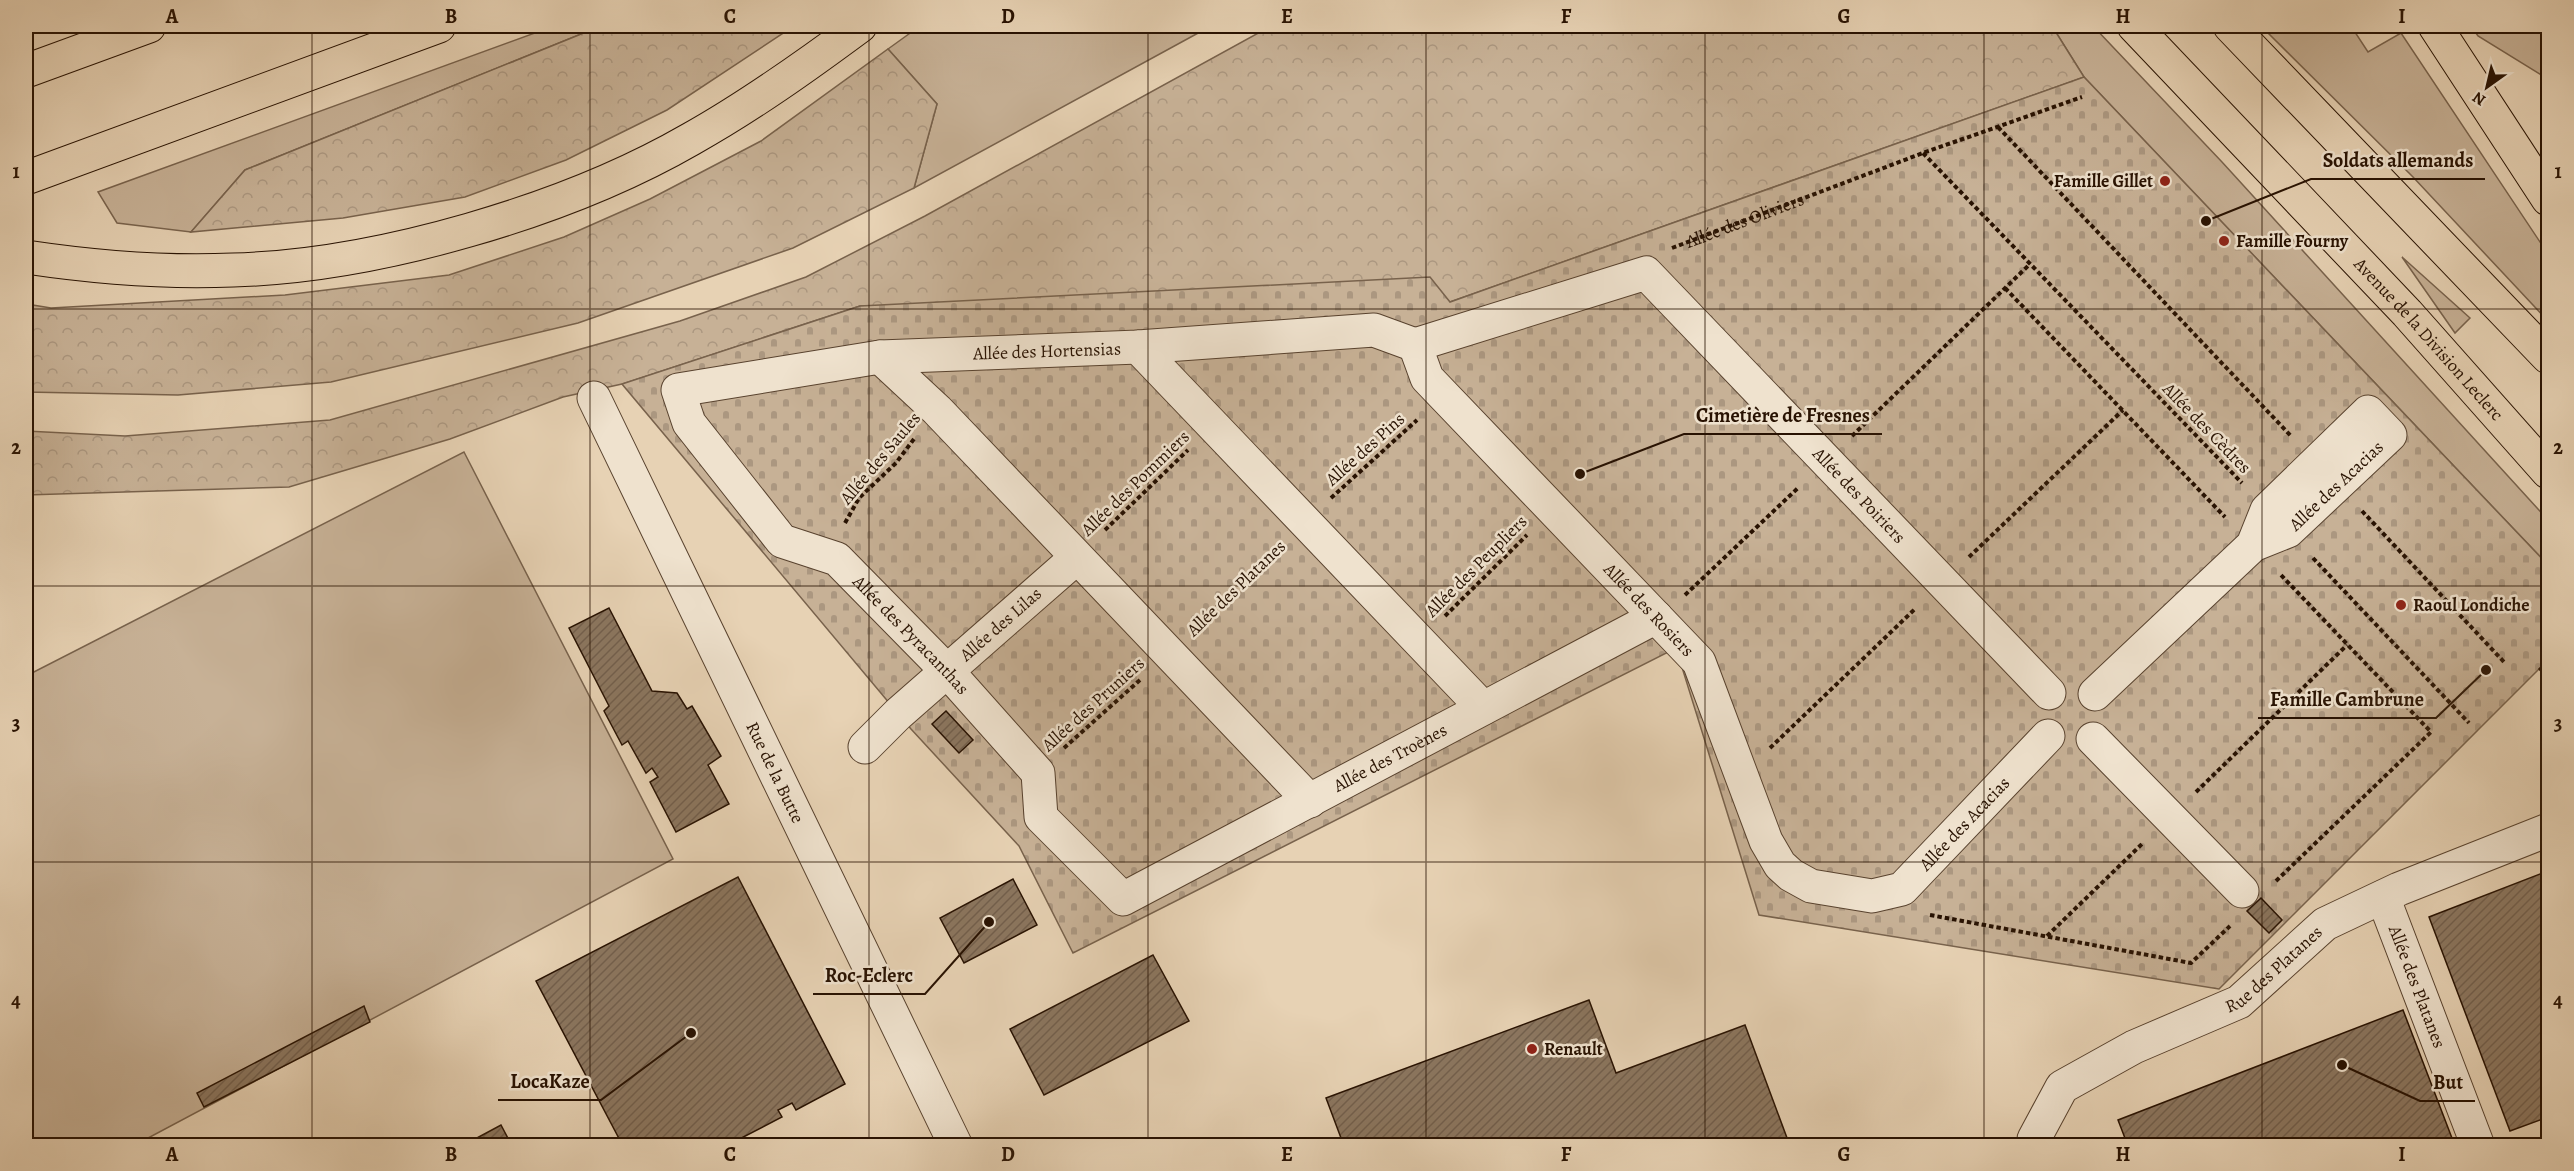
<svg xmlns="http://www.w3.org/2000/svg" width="2574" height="1171" font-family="Alegreya,serif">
<defs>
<pattern id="forest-crowns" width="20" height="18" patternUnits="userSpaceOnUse" patternTransform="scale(1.5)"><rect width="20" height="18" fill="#c7b196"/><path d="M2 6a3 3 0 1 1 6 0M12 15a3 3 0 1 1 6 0" fill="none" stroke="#ab9780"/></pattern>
<pattern id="cemetery-stones" width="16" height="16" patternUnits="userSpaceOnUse" patternTransform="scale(1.5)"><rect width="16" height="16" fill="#c7b196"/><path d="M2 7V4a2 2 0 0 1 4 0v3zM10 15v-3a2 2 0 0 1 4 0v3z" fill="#ab9780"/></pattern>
<pattern id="building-hatch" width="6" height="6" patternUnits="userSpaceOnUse" patternTransform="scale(1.5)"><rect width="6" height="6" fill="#8b765f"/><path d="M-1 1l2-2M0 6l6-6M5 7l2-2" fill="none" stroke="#725f4c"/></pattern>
</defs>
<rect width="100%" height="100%" fill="#e7d2b4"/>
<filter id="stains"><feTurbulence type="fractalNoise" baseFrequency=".00333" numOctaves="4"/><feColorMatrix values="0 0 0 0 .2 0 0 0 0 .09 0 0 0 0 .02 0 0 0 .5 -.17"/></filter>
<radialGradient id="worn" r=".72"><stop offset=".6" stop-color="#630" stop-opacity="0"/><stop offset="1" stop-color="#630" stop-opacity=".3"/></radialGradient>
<!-- grass -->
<g fill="#c7b196" stroke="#78624c" stroke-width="1.5">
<path d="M554,26H601L245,170L191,232L117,223L98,192Z"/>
<path d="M920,26H1211L914,188L937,104L888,49Z"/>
<path d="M2052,26H2093L2222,162L2548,520V565L2084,77Z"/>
<path d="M2261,26H2351L2368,52L2401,33L2548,254V321L2413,177Z"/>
<path d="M2471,26H2548V79L2478,36Z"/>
<path d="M2402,257L2470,318L2455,333Z"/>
<path d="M464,452L673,859L135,1145L26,1146V676Z"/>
</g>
<!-- forest -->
<g fill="url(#forest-crowns)" stroke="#78624c" stroke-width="1.5">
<path d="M601,26H794L667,110L566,160L465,197L343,218L191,232L245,170Z"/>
<path d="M1271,26H2052L2084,77L1450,302L860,306L622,384L563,397L450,439L289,487L26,495V431L125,436L330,420L680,321L806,277L925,216Z"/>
<path d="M888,49L937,104L914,188L793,248L578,323L331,382L178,395L26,392V304L51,308L285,295L449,275L564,237L650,199L761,141Z"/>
</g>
<!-- cemetery -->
<path fill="url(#cemetery-stones)" stroke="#78624c" stroke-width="1.5" d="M2084,77L2548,565V660L2219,989L1759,915L1676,648L1073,953L1019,846L911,729L622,384L860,306L1430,277L1450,302Z"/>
<!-- building -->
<g fill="url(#building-hatch)" stroke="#281202" stroke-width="1.5">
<path d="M609,608L652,691L677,693L687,709L692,706L721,756L708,765L729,804L676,832L650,782L658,777L652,768L646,773L628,741L622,745L604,711L609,706L569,628Z"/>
<path d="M2548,660V679L2539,669Z"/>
<path d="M946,711L973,740L959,753L932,724Z"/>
<path d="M2548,871V1117L2510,1131L2429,917Z"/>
<path d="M738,877L845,1084L796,1110L792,1103L778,1110L782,1117L726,1146H623L536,981Z"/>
<path d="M1013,879L1037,925L964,963L940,918Z"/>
<path d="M2261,898L2282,920L2269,933L2247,911Z"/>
<path d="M1153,955L1189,1021L1044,1095L1010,1029Z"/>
<path d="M1589,1000L1616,1073L1745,1025L1790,1146H1344L1326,1098Z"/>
<path d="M364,1006L370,1022L204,1107L197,1093Z"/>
<path d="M2403,1010L2455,1146H2128L2118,1120Z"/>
<path d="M501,1125L512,1146H462Z"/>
</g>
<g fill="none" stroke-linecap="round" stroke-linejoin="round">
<!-- minor casing -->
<g stroke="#58422e" stroke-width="35">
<g id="minor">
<path id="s2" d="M1415,345L1374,330L1138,347L880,357L678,390L689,423L782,541L837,559L948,672L1038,773L1041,817L1123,899L1656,617"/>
<path id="s3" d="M1415,345L1427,378L1699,662L1766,841L1780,865L1791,875L1811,886L1872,896L1902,889L2048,736"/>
<path id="s4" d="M1415,345L1646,273L2049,693"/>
<path d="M1138,347L1483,708"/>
<path d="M880,357L937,410L1310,801"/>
<path id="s5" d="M594,398L956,1146"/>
<path id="s6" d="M2095,694L2253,545L2288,531L2390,435L2368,412L2267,510L2253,545"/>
<path d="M2093,739L2242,891"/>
<path id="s7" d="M865,747L898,714L1076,558"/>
<path id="s8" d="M2383,897L2478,1146"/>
<path id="s9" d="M2035,1146L2034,1139L2062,1087L2134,1047L2239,1002L2325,924L2399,889L2548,830"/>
</g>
</g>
<!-- highway casing -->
<g stroke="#281202" stroke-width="35">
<g id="highway">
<path id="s10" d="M2134,26L2407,313L2548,472"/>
<path d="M2230,26L2548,357"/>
<path d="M2435,26L2548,199"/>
<path d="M26,71L149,26"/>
<path d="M26,178L439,26"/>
<path d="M26,257C93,267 164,273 233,270C377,266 566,211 691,139C750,106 806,66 860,26"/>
</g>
</g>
<!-- path -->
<g stroke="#281202" stroke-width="4" stroke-dasharray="4.5 3" stroke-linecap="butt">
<path d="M1998,127L2291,436"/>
<path d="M1923,153L2242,483"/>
<path id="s1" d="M1672,248L1923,153L2082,97"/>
<path d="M2005,288L2225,517"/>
<path d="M1852,436L2030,264"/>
<path d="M1331,498L1417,420"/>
<path d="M2362,511L2505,663"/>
<path d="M845,523L859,498L896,463L914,439"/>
<path d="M1105,530L1188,450"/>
<path d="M1969,557L2123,410"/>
<path d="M2313,558L2469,723"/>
<path d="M1685,595L1799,487"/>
<path d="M1445,616L1527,535"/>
<path d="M1195,628L1278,548"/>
<path d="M1064,748L1141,679"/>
<path d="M1770,748L1916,608"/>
<path d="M2196,792L2347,645"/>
<path d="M2276,881L2431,732L2280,574"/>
<path d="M1930,915L2191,963L2230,926"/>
<path d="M2047,936L2143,843"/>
</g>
<!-- minor -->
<use href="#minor" stroke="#efe2ce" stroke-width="33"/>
<!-- highway -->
<use href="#highway" stroke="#e7d2b4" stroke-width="33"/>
</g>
<!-- grid -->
<path fill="none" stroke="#281202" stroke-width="1.5" stroke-opacity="0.55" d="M312,26V1146M590,26V1146M869,26V1146M1148,26V1146M1426,26V1146M1705,26V1146M1984,26V1146M2262,26V1146M26,309H2548M26,586H2548M26,862H2548"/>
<!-- markers -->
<g fill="#8f2418" stroke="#efe2ce" stroke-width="2">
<circle cx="2165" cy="181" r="6"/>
<circle cx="2224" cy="241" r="6"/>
<circle cx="2401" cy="605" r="6"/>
<circle cx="1532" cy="1049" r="6"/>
</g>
<g text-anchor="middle" stroke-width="5" stroke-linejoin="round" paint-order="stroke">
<!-- poi labels -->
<g font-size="18" font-weight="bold" fill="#281202" stroke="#efe2ce" text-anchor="start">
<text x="2153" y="187" text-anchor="end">Famille Gillet</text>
<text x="2236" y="247">Famille Fourny</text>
<text x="2413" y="611">Raoul Londiche</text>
<text x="1544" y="1055">Renault</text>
</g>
<!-- street labels -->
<g font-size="18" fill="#281202" stroke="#efe2ce">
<text dy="6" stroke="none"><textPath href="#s1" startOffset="78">Allée des Oliviers</textPath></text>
<text dy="6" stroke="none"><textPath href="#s10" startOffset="430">Avenue de la Division Leclerc</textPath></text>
<text transform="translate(1047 351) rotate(-2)" y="6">Allée des Hortensias</text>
<text transform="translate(2207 428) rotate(46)" y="6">Allée des Cèdres</text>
<text transform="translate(1365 449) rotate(-42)" y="6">Allée des Pins</text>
<text transform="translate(880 458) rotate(-50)" y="6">Allée des Saules</text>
<text transform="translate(1135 483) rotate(-44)" y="6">Allée des Pommiers</text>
<text dy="6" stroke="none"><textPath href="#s6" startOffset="321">Allée des Acacias</textPath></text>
<text dy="6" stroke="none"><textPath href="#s4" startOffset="550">Allée des Poiriers</textPath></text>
<text transform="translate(1476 566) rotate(-45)" y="6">Allée des Peupliers</text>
<text transform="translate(1236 588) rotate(-44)" y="6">Allée des Platanes</text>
<text dy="6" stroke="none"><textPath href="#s3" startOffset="356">Allée des Rosiers</textPath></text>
<text dy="6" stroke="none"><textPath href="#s7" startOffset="183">Allée des Lilas</textPath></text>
<text dy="6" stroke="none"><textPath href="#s2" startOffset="1092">Allée des Pyracanthas</textPath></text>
<text transform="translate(1093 704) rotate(-42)" y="6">Allée des Pruniers</text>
<text dy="6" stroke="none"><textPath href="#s2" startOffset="1742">Allée des Troènes</textPath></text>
<text dy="6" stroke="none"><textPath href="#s5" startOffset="416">Rue de la Butte</textPath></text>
<text dy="6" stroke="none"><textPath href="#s3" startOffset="868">Allée des Acacias</textPath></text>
<text dy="6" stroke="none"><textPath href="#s9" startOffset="310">Rue des Platanes</textPath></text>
<text dy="6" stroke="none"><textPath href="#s8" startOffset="96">Allée des Platanes</textPath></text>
</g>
</g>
<!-- callouts -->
<path fill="none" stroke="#281202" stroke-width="2" d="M2206 221L2311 179H2485M1580 474L1684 434H1882M2486 670L2436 718H2258M989 922L925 994H813M691 1033L601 1100H498M2342 1065L2420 1101H2475"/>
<g fill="#281202" stroke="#efe2ce" stroke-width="2">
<circle cx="2206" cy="221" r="6"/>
<circle cx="1580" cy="474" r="6"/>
<circle cx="2486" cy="670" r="6"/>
<circle cx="989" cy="922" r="6"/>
<circle cx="691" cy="1033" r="6"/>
<circle cx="2342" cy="1065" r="6"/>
</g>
<g font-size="20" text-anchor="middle" font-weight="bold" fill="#281202" stroke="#efe2ce" stroke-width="5" stroke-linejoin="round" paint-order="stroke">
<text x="2398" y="167">Soldats allemands</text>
<text x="1783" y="422">Cimetière de Fresnes</text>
<text x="2347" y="706">Famille Cambrune</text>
<text x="869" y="982">Roc-Eclerc</text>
<text x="550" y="1088">LocaKaze</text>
<text x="2448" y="1089">But</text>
</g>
<!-- margin -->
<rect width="2574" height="1171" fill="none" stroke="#e7d2b4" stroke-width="66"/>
<!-- north arrow -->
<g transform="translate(2487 87) rotate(214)" stroke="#efe2ce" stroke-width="4.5" paint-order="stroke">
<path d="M0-4.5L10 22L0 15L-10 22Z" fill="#281202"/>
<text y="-9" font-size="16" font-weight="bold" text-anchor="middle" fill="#281202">N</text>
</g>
<rect x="33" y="33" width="2508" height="1105" fill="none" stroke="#281202" stroke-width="2"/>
<g font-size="20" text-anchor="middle" font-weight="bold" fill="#281202">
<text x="172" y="23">A</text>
<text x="451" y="23">B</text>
<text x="730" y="23">C</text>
<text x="1008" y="23">D</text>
<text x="1287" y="23">E</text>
<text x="1566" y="23">F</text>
<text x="1844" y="23">G</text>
<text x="2123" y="23">H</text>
<text x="2402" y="23">I</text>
<text x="16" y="178">1</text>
<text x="2558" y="178">1</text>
<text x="16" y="454">2</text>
<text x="2558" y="454">2</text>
<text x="16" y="730">3</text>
<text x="2558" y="730">3</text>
<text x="16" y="1007">4</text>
<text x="2558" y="1007">4</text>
<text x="172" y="1161">A</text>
<text x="451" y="1161">B</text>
<text x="730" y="1161">C</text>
<text x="1008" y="1161">D</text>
<text x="1287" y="1161">E</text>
<text x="1566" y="1161">F</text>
<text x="1844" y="1161">G</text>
<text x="2123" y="1161">H</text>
<text x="2402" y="1161">I</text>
</g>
<rect width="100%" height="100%" filter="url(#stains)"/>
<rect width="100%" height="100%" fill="url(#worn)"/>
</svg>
